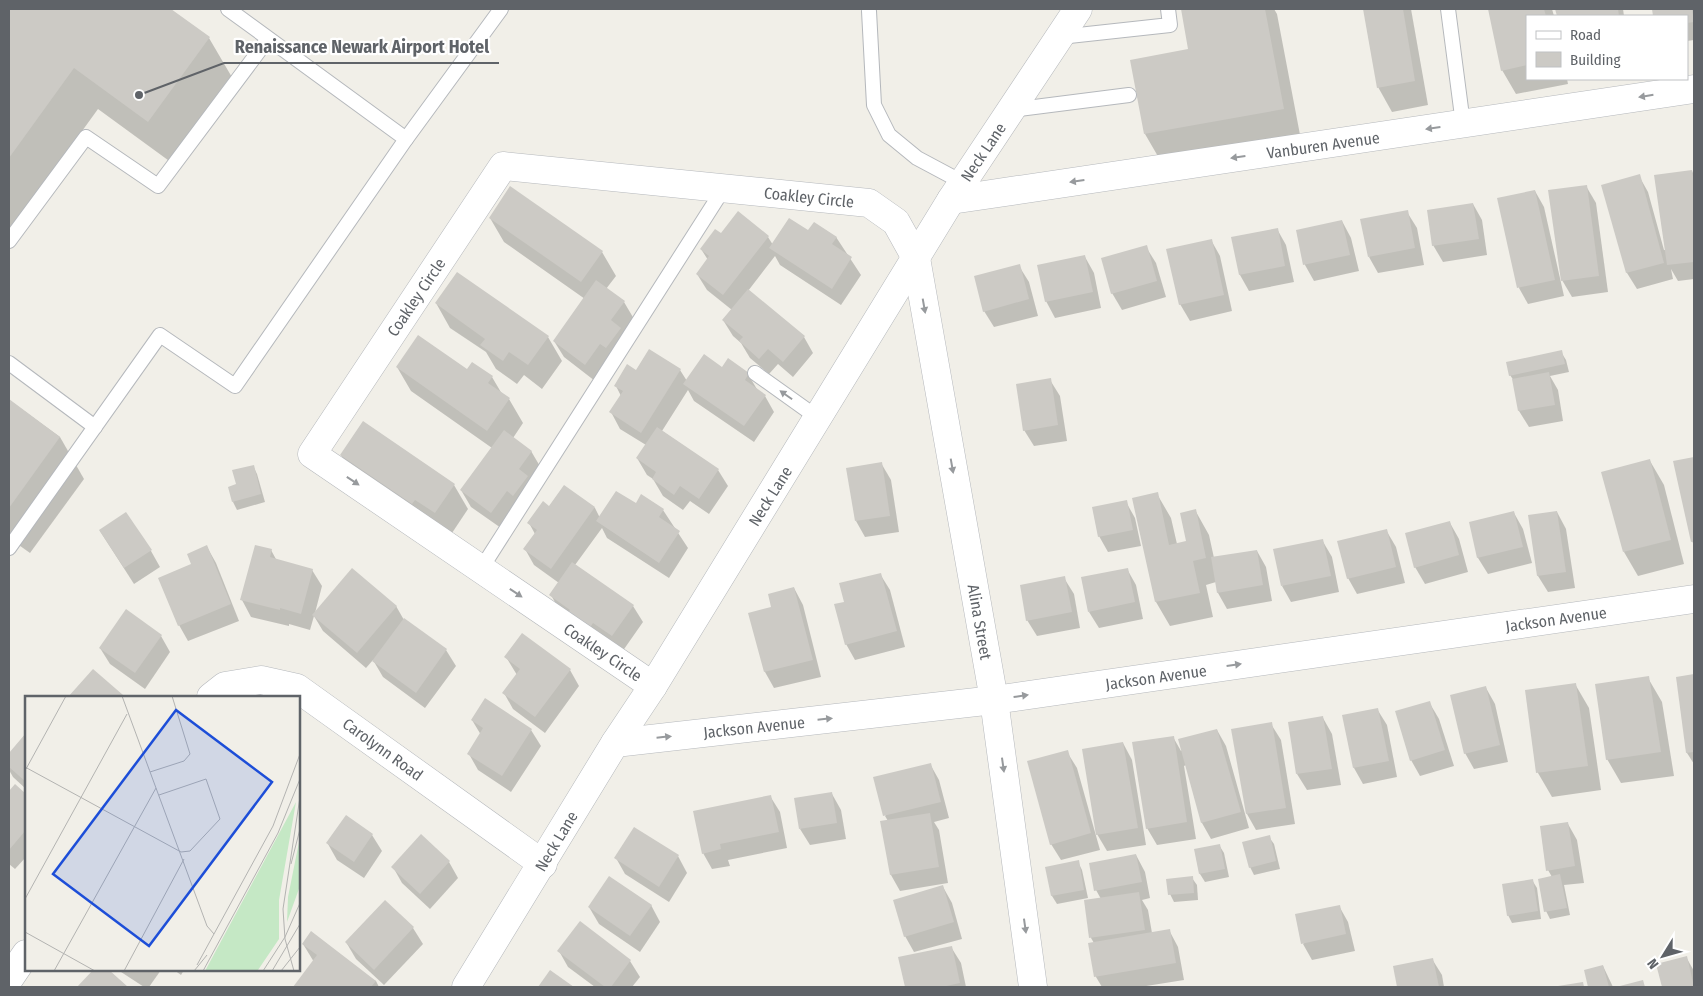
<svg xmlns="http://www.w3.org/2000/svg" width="1703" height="996" font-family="'Fira Sans Condensed',sans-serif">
<rect width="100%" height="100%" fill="#f1efe8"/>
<!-- shadow -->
<g fill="#0003">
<path d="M9,9H169L209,38L233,79L172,163L98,109L9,232Z"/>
<path d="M1182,9H1274L1277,14L1301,140L1163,165L1145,134L1189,50Z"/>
<path d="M1364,9H1411L1428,105L1392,112L1378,87Z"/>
<path d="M1489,9H1552L1554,16H1527V79H1567L1568,84L1516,94L1502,70Z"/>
<path d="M1557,9H1623L1624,16H1558Z"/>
<path d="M1653,9H1694V40L1687,41V16H1654Z"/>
<path d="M1692,171L1694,176V279L1678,281L1671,269L1673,279L1637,289L1627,273L1603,186L1639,176L1648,192L1664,250H1666Z"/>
<path d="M1586,186L1596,203L1608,292L1572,297L1562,280Z"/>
<path d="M1535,191L1544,207L1564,296L1528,304L1519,288Z"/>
<path d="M1473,204L1482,220L1487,255L1443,262L1433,245Z"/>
<path d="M1407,212L1417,228L1424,265L1378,273L1369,257Z"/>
<path d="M490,218L602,252L616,276L606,289L624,302L634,319L623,333L630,345L595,381L564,357L554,341L585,299L504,242Z"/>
<path d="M1342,221L1351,238L1359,271L1314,281L1305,265L1297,231Z"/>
<path d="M1277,229L1286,245L1294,282L1249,291L1240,275L1232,238Z"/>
<path d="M809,232L836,237L861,275L841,305L780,265L775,256L748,291L804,337L813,353L793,377L778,364L769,374L750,358L741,343L733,336L723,320L732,310L707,290L697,274L708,260L701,249L721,235L768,237L773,245Z"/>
<path d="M1211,240L1220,256L1232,311L1190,321L1180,304Z"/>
<path d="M1146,247L1156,263L1166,297L1122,310L1112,293Z"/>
<path d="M1085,257L1094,273L1101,308L1055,318L1046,301Z"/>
<path d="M1019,266L1029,282L1038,316L994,327L984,311Z"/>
<path d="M436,303L548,337L562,361L542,389L524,375L517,384L496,369L486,352L450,328Z"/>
<path d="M649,351L680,370L687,381L723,369L748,374L758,391L765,396L774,412L754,442L694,401L688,390L662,431L718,470L728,486L709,514L690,501L683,510L663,496L653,479L647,475L637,458L646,445L620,429L611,412L621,396L616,386L636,371Z"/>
<path d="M1561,352L1566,360L1569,372L1550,376L1558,390L1563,421L1529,427L1519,411L1514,381L1510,375Z"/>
<path d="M397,367L492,377L502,394L509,399L523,423L513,438L531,451L541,468L501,528L471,507L461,490L492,448L411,391Z"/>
<path d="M1050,380L1060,396L1067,441L1034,446L1024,430Z"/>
<path d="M9,400L60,437L84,479L30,553L9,538Z"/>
<path d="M341,455L454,485L468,509L450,536L355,479Z"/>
<path d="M1694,458V545L1692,541L1674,462Z"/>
<path d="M1650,461L1664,485L1684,564L1638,576L1624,552Z"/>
<path d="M881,463L891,480L899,532L865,537L856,521Z"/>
<path d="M253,466L257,474L265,502L237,510L233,502L238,485Z"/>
<path d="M564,487L595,508L600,518L636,505L663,510L688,548L669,578L607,538L602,528L575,565L633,606L643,622L622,652L560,611L551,595L559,583L534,565L525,549L535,534L529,523L549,507Z"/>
<path d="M1157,494L1171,518L1177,544L1187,542L1195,510L1209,535L1214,558L1257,551L1266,567L1272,601L1227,609L1218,593L1216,582L1206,585L1213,617L1170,626L1156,602Z"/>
<path d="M1126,502L1135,518L1141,546L1108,552L1099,536Z"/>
<path d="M1557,512L1566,529L1575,588L1548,592L1538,576L1529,516Z"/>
<path d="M1514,513L1523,529L1532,563L1488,574L1478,558L1470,523Z"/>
<path d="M1450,523L1459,539L1468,572L1425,584L1415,567Z"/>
<path d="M1386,530L1396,547L1405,583L1357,594L1348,578Z"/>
<path d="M100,531L151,551L160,567L134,584Z"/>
<path d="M1322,540L1332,557L1339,592L1291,602L1282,586Z"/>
<path d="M207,547L216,563L239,621L188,641L179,625L193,565Z"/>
<path d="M271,550L277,561L312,570L322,586L315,613L396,606L404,620L446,650L456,666L425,708L383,677L373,660L366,668L323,631L314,616L310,630L289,624V626L251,617L242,600Z"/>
<path d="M1127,569L1136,585L1143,619L1099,628L1089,612Z"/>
<path d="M880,574L890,590L905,647L855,660L846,644V602Z"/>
<path d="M1064,578L1074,594L1080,628L1037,636L1027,620Z"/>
<path d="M794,588L803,605L821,677L774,688L765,672L750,614L773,608Z"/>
<path d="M161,636L170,652L145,689L110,664L100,648Z"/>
<path d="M506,657L570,670L579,686L545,733L513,709L504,693L517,675Z"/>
<path d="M93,671L122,696L123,697H70Z"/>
<path d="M1694,676V764L1687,753L1677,678Z"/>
<path d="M1648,678L1662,702L1674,776L1621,783L1607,759Z"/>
<path d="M1575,684L1589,708L1601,790L1552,797L1538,773L1526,691Z"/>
<path d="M1486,688L1495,704L1508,762L1474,769L1465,753Z"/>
<path d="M1429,702L1439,719L1454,766L1420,776L1411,760Z"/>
<path d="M1377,709L1387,725L1397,777L1363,784L1354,768L1343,716Z"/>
<path d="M1323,718L1332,734L1341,785L1307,790L1297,774Z"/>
<path d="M472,720L531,730L541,746L511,792L478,770L469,754L481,735Z"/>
<path d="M1271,724L1281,740L1295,824L1256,830L1247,814Z"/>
<path d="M1217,730L1226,746L1249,828L1211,839L1202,823L1186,765L1184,766L1196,839L1157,845L1147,828L1173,737L1181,751Z"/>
<path d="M25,735L26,736V789L13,777L9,770V754Z"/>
<path d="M1123,743L1132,760L1146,845L1107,851L1097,834Z"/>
<path d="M1067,752L1077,768L1100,850L1061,860L1051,844Z"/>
<path d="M930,764L939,780L949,818L934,822L939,830L948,883L900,891L891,875L888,821L885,816Z"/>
<path d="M15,785L26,795V857L15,869L9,864V793Z"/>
<path d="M832,794L841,810L846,839L810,845L800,829Z"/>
<path d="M770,796L780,812L787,848L728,860L730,866L712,869L703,853Z"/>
<path d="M346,817L372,835L382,851L364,878L337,860L328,844Z"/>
<path d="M1568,824L1577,840L1584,883L1564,885L1570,915L1550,919L1546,911L1552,877L1548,870Z"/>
<path d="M1269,837L1274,844L1280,869L1254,875L1250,867Z"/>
<path d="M1219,845L1224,853L1229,877L1205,882L1200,874L1196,850Z"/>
<path d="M1136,855L1145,872L1150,898L1142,900L1148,910L1152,933L1169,930L1178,947L1184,980L1140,987H1102L1096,977L1090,944L1094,943L1091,938L1101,899L1096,890Z"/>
<path d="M678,856L687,873L669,902L625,874L616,858Z"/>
<path d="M449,862L458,878L430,909L402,883L393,867Z"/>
<path d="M1078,862L1082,870L1088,898L1057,904L1052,896L1047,868Z"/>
<path d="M1192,878L1197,885L1198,900L1174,902L1170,894Z"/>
<path d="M1532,880L1537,888L1541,919L1512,923L1508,915Z"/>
<path d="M943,887L952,903L962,939L914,952L905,936Z"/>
<path d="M386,902L413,928L423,944L384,985L356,959L346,942Z"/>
<path d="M651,905L660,922L640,952L599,924L589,907Z"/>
<path d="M1339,906L1348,922L1355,951L1312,960L1303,944Z"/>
<path d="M303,944L376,981L379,987H294L314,962Z"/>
<path d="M951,947L961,963L966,987H906L900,958Z"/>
<path d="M559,951L630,961L640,977L632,987H595L568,967Z"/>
<path d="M1686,957L1694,971V987H1663L1657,965Z"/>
<path d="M1432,959L1442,975L1444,987H1399L1394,967Z"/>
<path d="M1603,966L1613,987H1589L1585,971Z"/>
<path d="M95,970H108L127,987H79Z"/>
<path d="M118,970H161L149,987H144Z"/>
<path d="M174,970H184L181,975Z"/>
</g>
<!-- building -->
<g fill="#cccac5">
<path d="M9,9H171L210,37L148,122L74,68L9,158Z"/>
<path d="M1181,9H1265L1284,109L1144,134L1130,60L1188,49Z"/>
<path d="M1363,9H1403L1415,81L1377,88Z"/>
<path d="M1488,9H1544L1546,16H1527V65L1501,71Z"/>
<path d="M1555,9H1618L1619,16H1557Z"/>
<path d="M1652,9H1692L1694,22L1687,23V16H1653Z"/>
<path d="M1692,170L1694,182V262L1667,265L1654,175Z"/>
<path d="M1640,174L1664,263L1626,273L1601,185Z"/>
<path d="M1587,185L1599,276L1561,281L1548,190Z"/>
<path d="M510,186L603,251L581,282L489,218Z"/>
<path d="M1535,190L1555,280L1517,288L1497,198Z"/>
<path d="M1473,203L1479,239L1432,246L1427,210Z"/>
<path d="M1408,210L1415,248L1368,257L1360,219Z"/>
<path d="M738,211L769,236L723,295L696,274L709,256L700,249L715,229L721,233Z"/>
<path d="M789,218L808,230L814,222L837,237L832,244L852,257L832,289L769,248Z"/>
<path d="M1342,220L1350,255L1303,265L1296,230Z"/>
<path d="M1278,228L1285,266L1239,275L1231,237Z"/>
<path d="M1212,239L1224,295L1179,305L1166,249Z"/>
<path d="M1147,245L1157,281L1111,294L1101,258Z"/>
<path d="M1085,255L1093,292L1045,302L1037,265Z"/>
<path d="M1020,264L1029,299L983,312L974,276Z"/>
<path d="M457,272L549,336L528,365L509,352L503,361L480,345L485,339L435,303Z"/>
<path d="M596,280L625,301L611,320L621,328L606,348L600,344L585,365L553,341Z"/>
<path d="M748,289L805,336L783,362L768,349L759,359L739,341L743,337L722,320Z"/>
<path d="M418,335L467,369L472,362L493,376L488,383L510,398L487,431L396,367Z"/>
<path d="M649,349L681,369L641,433L609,412L623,391L614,386L627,364L636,370Z"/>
<path d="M1562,350L1565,364L1509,376L1506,362Z"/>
<path d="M704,354L722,367L728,358L749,373L745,380L766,395L744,426L683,384Z"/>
<path d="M1549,372L1555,405L1518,411L1512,379Z"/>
<path d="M1051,378L1058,425L1023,431L1016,384Z"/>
<path d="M9,399L60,437L9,508Z"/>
<path d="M363,421L455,484L435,513L415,500L412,504L340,455Z"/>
<path d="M657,427L719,469L699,499L680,486L674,495L652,479L656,472L636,458Z"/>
<path d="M504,430L532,451L519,469L528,476L513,496L507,491L491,513L460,490Z"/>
<path d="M1694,457V541L1691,542L1673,461Z"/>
<path d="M1650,459L1671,540L1623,552L1601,472Z"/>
<path d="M882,462L890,516L855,521L846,468Z"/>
<path d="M254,465L261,494L232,502L228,487L236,484L232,470Z"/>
<path d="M564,485L595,507L551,569L523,549L537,530L527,523L543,501L549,506Z"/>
<path d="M616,491L636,503L641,494L664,509L659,517L680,531L659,563L596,521Z"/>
<path d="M1158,492L1169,545L1186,541L1180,513L1196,509L1206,558L1193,561L1200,593L1155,602L1132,498Z"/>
<path d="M1127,500L1133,530L1098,537L1092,507Z"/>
<path d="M1514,511L1523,547L1477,558L1469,522Z"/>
<path d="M1557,511L1566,572L1537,576L1528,515Z"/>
<path d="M126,512L152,550L124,568L99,530Z"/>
<path d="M1450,521L1459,555L1414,568L1405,533Z"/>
<path d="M1387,529L1396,567L1347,579L1337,541Z"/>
<path d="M1323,539L1331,576L1281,586L1273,549Z"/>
<path d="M207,545L231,604L178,626L158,578L191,564L187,554Z"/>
<path d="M255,545L272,549L270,557L313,569L301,614L280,608V610L240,600Z"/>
<path d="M1257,550L1263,585L1217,593L1211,557Z"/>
<path d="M572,562L634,605L612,636L593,623L587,632L565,616L570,610L549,595Z"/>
<path d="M352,568L397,606L357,653L312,615Z"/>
<path d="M1128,568L1135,602L1088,612L1081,577Z"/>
<path d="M881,573L897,631L845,645L834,604L844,602L839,583Z"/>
<path d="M1065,576L1072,612L1026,621L1020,585Z"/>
<path d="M794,587L813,660L764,672L748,613L771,607L768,594Z"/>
<path d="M126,609L162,635L135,673L99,648Z"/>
<path d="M404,618L447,649L416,693L372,661Z"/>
<path d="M522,633L571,669L535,717L502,693L520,669L504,657Z"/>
<path d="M93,669L123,695L121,697H68Z"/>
<path d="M1694,674V752L1686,753L1676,677Z"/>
<path d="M1649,676L1661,752L1606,760L1595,684Z"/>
<path d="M1576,683L1588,766L1536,773L1525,690Z"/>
<path d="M1486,686L1500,745L1464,754L1450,695Z"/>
<path d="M485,698L532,729L502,776L467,754L483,728L471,720Z"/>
<path d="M1430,701L1445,750L1410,761L1395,711Z"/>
<path d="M1378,708L1389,761L1353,768L1342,715Z"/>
<path d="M1323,716L1332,769L1296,774L1288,722Z"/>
<path d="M1272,722L1286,808L1246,814L1231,729Z"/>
<path d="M1217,729L1241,812L1201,823L1178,739Z"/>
<path d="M26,733V782L9,767V753Z"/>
<path d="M1174,736L1187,822L1146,829L1132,742Z"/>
<path d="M1123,742L1138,828L1096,835L1082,749Z"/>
<path d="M1068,750L1091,833L1050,845L1027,761Z"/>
<path d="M931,763L941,802L883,816L873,777Z"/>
<path d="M15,784L26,794V830L9,850V791Z"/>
<path d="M832,792L837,823L799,829L794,798Z"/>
<path d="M771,795L779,832L720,844L721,849L702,854L693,811Z"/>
<path d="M930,813L939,867L890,875L880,821Z"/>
<path d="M346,815L373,834L354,862L326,843Z"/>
<path d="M1568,822L1575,866L1546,871L1540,826Z"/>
<path d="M634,827L679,855L659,887L614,858Z"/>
<path d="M421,834L450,861L420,894L391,867Z"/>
<path d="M1270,835L1276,861L1249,868L1242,842Z"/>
<path d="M1220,844L1225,869L1199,874L1194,849Z"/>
<path d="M1136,854L1142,882L1094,891L1089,863Z"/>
<path d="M1079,860L1084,890L1051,896L1045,867Z"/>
<path d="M1560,874L1567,908L1544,912L1538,879Z"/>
<path d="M609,876L652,905L630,936L588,907Z"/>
<path d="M1193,876L1194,893L1168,895L1166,879Z"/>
<path d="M1533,879L1538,911L1507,916L1502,884Z"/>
<path d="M943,885L954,922L904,937L893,900Z"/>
<path d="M1139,892L1145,930L1089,938L1084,900Z"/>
<path d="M385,900L414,927L374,970L345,942Z"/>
<path d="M1340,905L1346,934L1301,944L1295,914Z"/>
<path d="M580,921L631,960L611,987H605L557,951Z"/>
<path d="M1170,929L1176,963L1094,977L1088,943Z"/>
<path d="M311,931L376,981L371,987H293L317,955L302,944Z"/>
<path d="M952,946L960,983L942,987H905L898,957Z"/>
<path d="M1687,956L1694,987H1662L1656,964Z"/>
<path d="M1433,958L1439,987H1397L1393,966Z"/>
<path d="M1603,965L1609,987H1588L1584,970Z"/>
<path d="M93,970H109L128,987H77Z"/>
<path d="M550,970L574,987H538Z"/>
<path d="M1643,980L1645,987H1616Z"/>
<path d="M1583,982L1584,987H1558V986Z"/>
</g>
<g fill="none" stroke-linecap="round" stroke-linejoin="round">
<!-- lane casing -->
<g stroke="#b5b8bc" stroke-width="16">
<g id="lane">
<path d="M1448,9L1463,124"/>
<path d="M869,11L874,105L889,135L917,158L962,182"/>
<path d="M1060,37L1170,25L1168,9"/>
<path d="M1011,110L1129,95"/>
<path d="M406,139L501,9"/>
<path d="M9,241L86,137L158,186L268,39"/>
<path d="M9,363L95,427"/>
<path d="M755,373L818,418"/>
<path d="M9,548L160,335L235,386L406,139L228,9"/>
<path d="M481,569L724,188"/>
</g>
</g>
<!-- street casing -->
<g stroke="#b5b8bc" stroke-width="29">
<g id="street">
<path d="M951,200L1694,89"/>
<path d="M653,686L312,454L503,166L869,203L896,222L916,258L994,700L1033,987"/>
<path d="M211,697L225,686L261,680L297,688L543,864"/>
<path d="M615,743L994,700L1694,599"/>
<path d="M9,979L26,954"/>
<path d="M466,987L615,743L653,686L951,200L1078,9"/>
</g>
</g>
<!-- lane -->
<use href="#lane" stroke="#fff" stroke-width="14"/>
<!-- street -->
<use href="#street" stroke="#fff" stroke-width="28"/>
</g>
<!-- one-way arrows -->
<defs><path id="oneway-solid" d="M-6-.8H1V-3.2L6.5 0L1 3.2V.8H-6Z" transform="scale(1.25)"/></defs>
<g fill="#979a9d">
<use href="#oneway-solid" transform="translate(1646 96) rotate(171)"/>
<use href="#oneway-solid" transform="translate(1433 128) rotate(172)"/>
<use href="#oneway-solid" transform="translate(1238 157) rotate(172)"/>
<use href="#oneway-solid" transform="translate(1077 181) rotate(172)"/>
<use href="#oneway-solid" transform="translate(924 306) rotate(80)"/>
<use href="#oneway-solid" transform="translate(786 395) rotate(-145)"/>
<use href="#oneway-solid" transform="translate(952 466) rotate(80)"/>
<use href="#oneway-solid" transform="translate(353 481) rotate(34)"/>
<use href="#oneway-solid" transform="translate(516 593) rotate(34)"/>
<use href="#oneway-solid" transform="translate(1234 665) rotate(-8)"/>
<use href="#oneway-solid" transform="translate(1021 696) rotate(-8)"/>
<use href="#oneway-solid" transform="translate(825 719) rotate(-6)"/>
<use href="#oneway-solid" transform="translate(664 737) rotate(-6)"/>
<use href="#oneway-solid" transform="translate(1003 765) rotate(82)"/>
<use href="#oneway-solid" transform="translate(1025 926) rotate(82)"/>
</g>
<g text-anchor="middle" stroke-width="4.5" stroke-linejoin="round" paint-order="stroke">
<!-- street labels -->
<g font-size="16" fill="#5f6368" stroke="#fff">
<text transform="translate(1323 145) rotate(-8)" y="6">Vanburen Avenue</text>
<text transform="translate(983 152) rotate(-56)" y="6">Neck Lane</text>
<text transform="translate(809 197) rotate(6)" y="6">Coakley Circle</text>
<text transform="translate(416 297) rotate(-56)" y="6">Coakley Circle</text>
<text transform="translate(770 496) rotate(-58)" y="6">Neck Lane</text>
<text transform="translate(1556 619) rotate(-8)" y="6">Jackson Avenue</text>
<text transform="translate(980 622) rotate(80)" y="6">Alina Street</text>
<text transform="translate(603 652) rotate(34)" y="6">Coakley Circle</text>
<text transform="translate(1156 677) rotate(-8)" y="6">Jackson Avenue</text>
<text transform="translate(754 727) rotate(-6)" y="6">Jackson Avenue</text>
<text transform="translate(383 749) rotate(36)" y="6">Carolynn Road</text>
<text transform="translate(556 841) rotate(-59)" y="6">Neck Lane</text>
</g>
</g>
<!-- overview -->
<g transform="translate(25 696)">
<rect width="275" height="275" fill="#f1efe8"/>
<path d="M271,106L254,204V243L233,274L180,275ZM275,141V190L262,226L263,201Z" fill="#c5e8c5"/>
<path fill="none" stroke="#b3b3b1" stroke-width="1" d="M97,0L182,230L189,238M0,71L156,156L165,155L195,123L181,83L134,99M1,73L41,0M125,76L159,65L165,58L147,0M266,168L275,133M0,203L102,18M0,236L70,275M172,269L248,130L275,58M29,275L131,92M99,275L159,163M169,275L182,259M178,275L253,137L275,83M238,275L260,241L275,207M247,275L275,228M256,275L275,251M269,275L260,243L258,213L275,101"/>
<path fill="#1d4ed8" fill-opacity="0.15" stroke="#1d4ed8" stroke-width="2.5" d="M151,14L247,86L124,250L28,178Z"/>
<rect width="275" height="275" fill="none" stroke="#5f6368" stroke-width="2.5"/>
</g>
<!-- callouts -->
<path fill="none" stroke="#5f6368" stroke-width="2" d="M139 95L224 63H499"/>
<circle fill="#5f6368" stroke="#fff" stroke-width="2" cx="139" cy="95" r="5"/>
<g font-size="18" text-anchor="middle" font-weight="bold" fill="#5f6368" stroke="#fff" stroke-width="4.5" stroke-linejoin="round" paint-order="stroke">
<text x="362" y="53">Renaissance Newark Airport Hotel</text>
</g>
<!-- border -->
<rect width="1703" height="996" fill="none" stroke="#5f6368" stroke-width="20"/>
<!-- legend -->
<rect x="1526" y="15" width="162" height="65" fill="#ffffff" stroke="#bfc1c3"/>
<rect x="1536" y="31" width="25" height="8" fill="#ffffff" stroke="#bfc1c3"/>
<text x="1570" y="40" font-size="15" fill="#5f6368">Road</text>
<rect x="1536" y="52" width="25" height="15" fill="#cccac5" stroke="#bfc1c3"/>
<text x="1570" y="65" font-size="15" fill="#5f6368">Building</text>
<!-- north arrow -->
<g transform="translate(1663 956) rotate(233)" stroke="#ffffff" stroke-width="4" paint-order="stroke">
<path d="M0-4L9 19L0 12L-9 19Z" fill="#5f6368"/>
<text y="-8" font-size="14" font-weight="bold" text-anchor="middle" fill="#5f6368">N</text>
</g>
</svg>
